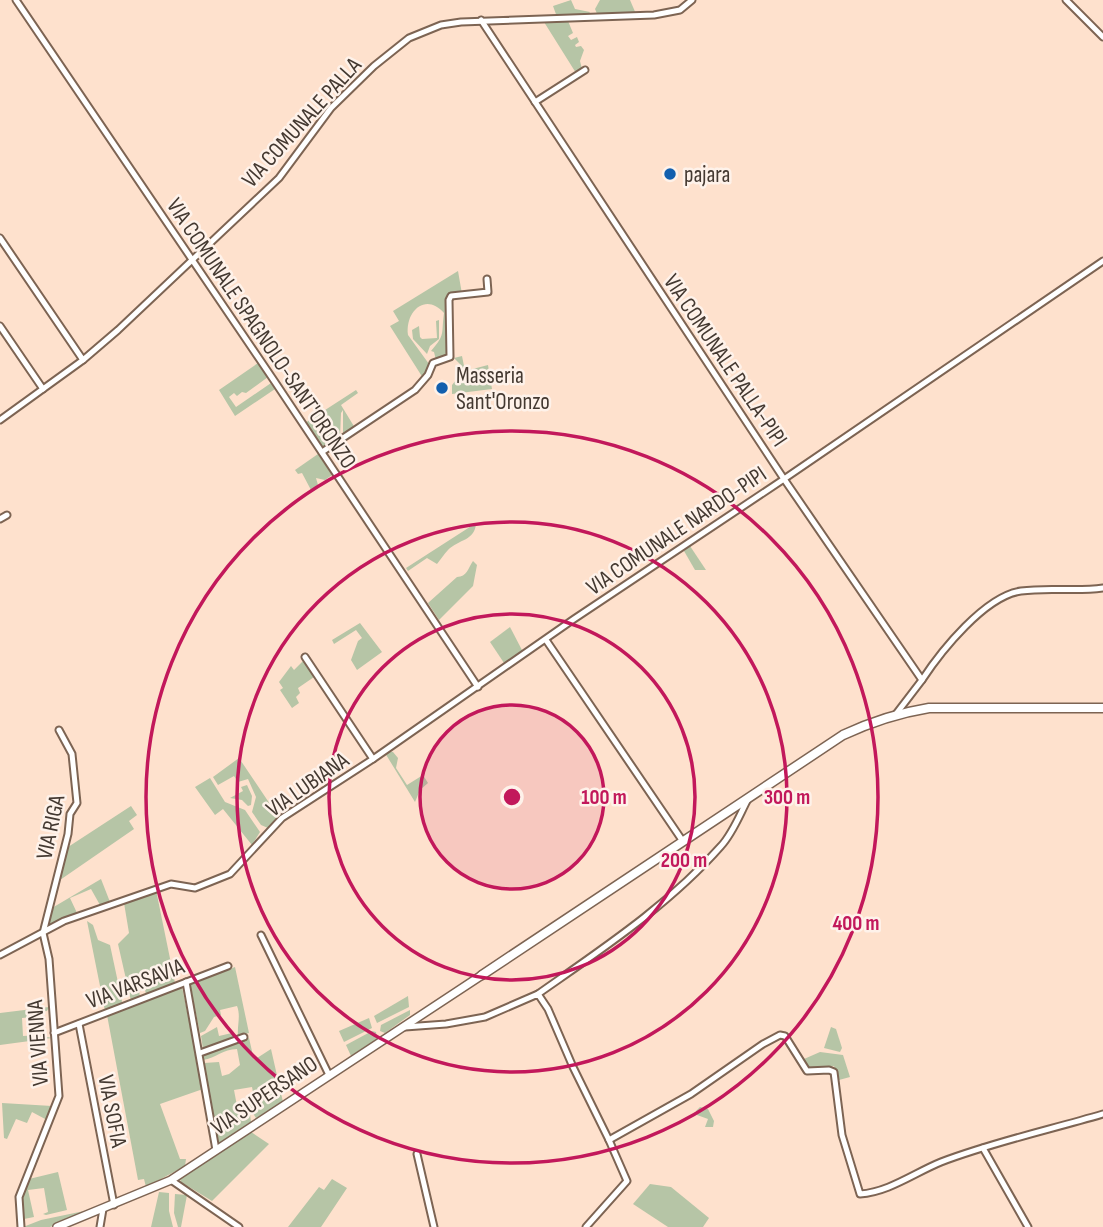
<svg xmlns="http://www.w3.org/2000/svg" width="1103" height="1227" font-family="'Sofia Sans Condensed',sans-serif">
<rect width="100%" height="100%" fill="#fee1cd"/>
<!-- green -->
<g fill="#b6c5a6">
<path d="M571,0L575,9L590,12L587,16L557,17L553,6Z"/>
<path d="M600,0H630L636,14L598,16L595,9Z"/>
<path d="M568,21L573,33L568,36L571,40L577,37L579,42L575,45L576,47L581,46L584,50L580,61L582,69L576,73L544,22Z"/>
<path d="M458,271L462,294H447L450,355L436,360L434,352L431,351C446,334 441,334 444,313C426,292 405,311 408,335L429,364L423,378L390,326L399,321L393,311Z"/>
<path d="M439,320V339L430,346L427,354L413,339L412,330L419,326L420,337L422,339L437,338L436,321Z"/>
<path d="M462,356L465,371L488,365L492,389L452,394V385L461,374V365L454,358Z"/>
<path d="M258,363L268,377L246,393L242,392L237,396L234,393L229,397L236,407L271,383L275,389L235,416L219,390Z"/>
<path d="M356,390L358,393L341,405L355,428L343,435V410L341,413L340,438L323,449L305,423Z"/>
<path d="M318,454L332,475L325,480L316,478L318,485L311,490L302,473L298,474L295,470Z"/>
<path d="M476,523C475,541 459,539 448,550C444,554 441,559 437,564L427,558L408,571L406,568Z"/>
<path d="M690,546L706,570H695L684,551Z"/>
<path d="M473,561L477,565L473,586L439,620L428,603L457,577C467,577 468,568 473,561Z"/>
<path d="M360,623L382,652L357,670L351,660L358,641L362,638L356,630L334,644L332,640Z"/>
<path d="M510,627L523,652L504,663L490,642Z"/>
<path d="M303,661L314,677L298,688L300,693L296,697L299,703L292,708L280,690L283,688L279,682L291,666L294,670Z"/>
<path d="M388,751L393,752L398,758L396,768L407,785L423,775L428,783L420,790L415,802L385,753Z"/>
<path d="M239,758L278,816L268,828L261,825L252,812L256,797L248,779L238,782L234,776L218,785L213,777Z"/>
<path d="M210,778L225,802L245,810L260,832L252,845L223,809L215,815L195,787Z"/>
<path d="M247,785L252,796L251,805L248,806L242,800L230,798L243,791L241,787Z"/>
<path d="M131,806L137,815L129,821L134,829L60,880L65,849Z"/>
<path d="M101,879L110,902L100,905L91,889L70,898L77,913L46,927L52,908Z"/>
<path d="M156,890L175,983L146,995L143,978H137L140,997L131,1001L118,944L129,933L124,903Z"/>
<path d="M87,921L93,925L98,940L110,945L122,1001L121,1005L105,1011Z"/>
<path d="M235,967L249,1033L238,1036C237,1025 241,1016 237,1006L220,1010L221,1015L214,1017L205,1031L200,1033L190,985Z"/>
<path d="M182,987L203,1089L160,1104L180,1159H186L185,1166L146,1187L144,1179L138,1180L107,1015Z"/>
<path d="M408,996L409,1007L377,1023L374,1016Z"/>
<path d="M49,1007L47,1011L36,1012L33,1017L22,1018L23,1036L39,1035L52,1038L0,1045V1013Z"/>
<path d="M410,1010V1015L385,1033L380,1031L381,1025Z"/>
<path d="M369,1018L372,1028L344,1042L339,1031Z"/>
<path d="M217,1027L219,1036L232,1033L235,1038L203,1049L201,1036Z"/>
<path d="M831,1027L836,1029L842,1048L840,1052L824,1048Z"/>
<path d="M372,1031L376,1032L377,1039L351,1056L346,1045Z"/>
<path d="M249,1038L254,1060L271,1049L283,1102L256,1118L247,1104L255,1102L252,1087L234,1090L237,1106L250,1114L251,1122L218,1144L204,1063L219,1062L222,1076L229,1074L240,1065L237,1049C223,1049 216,1058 203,1060L202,1055Z"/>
<path d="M820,1052L843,1055L850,1077L839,1080L834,1066L816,1069L807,1067L804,1059Z"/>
<path d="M2,1103L52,1106L47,1120L32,1112L27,1123L16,1119L7,1139L4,1138Z"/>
<path d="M700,1107L708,1109L714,1121L713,1127H705L708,1119L697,1115L696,1111Z"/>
<path d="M251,1132L269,1144L212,1201L181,1182L180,1179Z"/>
<path d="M58,1172L67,1210L46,1215L43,1214L48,1212L44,1188L28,1190L34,1217L24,1219L22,1199L29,1179Z"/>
<path d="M332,1179L347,1188L321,1227H288L319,1187L324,1190Z"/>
<path d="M650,1184L671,1187L709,1218L703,1227H668L633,1204Z"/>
<path d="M159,1192L169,1193V1211L173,1227H151Z"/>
<path d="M175,1194L187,1195L181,1227H178L174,1213Z"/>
<path d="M89,1210L91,1212L50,1227H23L41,1220Z"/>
</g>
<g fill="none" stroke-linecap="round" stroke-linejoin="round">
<!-- minor casing -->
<g stroke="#7d6453" stroke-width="9">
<g id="minor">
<path d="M16,0L275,382L478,687"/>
<path d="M1066,0L1103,37"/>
<path d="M481,20L784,479L922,680L896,714"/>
<path d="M535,102L585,70"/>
<path d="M0,238L83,360"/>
<path d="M0,326L43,389"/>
<path d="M0,420L83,360L118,330L279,178L331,108L374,66L409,38L441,25L461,22L654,15L680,10L692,0"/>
<path d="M322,452L415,390L428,375L433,363L450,357L449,300L451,296L488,292L487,279"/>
<path d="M0,519L7,515"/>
<path d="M546,640L682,840"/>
<path d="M305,657L373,759"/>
<path d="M922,680C941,651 985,596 1021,591C1049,587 1076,592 1103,588"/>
<path d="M261,935L329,1075"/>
<path d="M0,955L64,921L171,884L195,888L230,874L282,818L373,759L574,619L784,479L1103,261"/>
<path d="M186,982L216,1150"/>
<path d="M538,994C602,949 669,905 721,846C733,833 740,814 748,799"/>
<path d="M79,1024L114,1205"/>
<path d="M405,1027L446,1024L485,1017L538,994L548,1009L573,1067L609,1140L691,1094L763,1044L780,1035L785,1036L807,1071L829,1070L834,1072L842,1135L860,1194C889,1192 914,1173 941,1162C993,1142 1049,1130 1103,1114"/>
<path d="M54,1033L228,966"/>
<path d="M200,1053L244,1037"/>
<path d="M983,1148L1028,1227"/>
<path d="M417,1154L434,1227"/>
<path d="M171,1180L239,1227"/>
<path d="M21,1227L19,1197L59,1096L49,959L43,933L68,834L70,814L77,803L72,754L59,730"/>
<path d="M100,1227L103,1209"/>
<path d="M586,1227L627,1181L609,1140"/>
</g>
</g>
<!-- tertiary casing -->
<g stroke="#7d6453" stroke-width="10">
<path id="tertiary" d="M57,1227L171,1180L482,975"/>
</g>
<!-- secondary casing -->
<g stroke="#7d6453" stroke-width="11">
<path id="secondary" d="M482,975L843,735C871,722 898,713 929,708H1103"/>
</g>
<!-- minor -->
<use href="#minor" stroke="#fff" stroke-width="5"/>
<!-- tertiary -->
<use href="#tertiary" stroke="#fff" stroke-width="7"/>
<!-- secondary -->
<use href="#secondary" stroke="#fff" stroke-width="8"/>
</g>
<!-- distance rings -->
<circle cx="512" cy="797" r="92" fill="#c2185b" fill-opacity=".12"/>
<g fill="none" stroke="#c2185b" stroke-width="3.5">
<circle cx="512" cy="797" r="92"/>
<circle cx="512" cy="797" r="183"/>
<circle cx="512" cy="797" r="275"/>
<circle cx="512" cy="797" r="366"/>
</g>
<!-- markers -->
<g fill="#125fae" stroke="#fef2ea" stroke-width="2.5">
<circle cx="670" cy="174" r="7"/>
<circle cx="442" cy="388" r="7"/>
</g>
<g text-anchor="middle" stroke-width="5" stroke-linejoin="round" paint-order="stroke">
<!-- street labels -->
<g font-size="23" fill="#443931" stroke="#fef2ea">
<text transform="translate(301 122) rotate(-48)" y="8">VIA COMUNALE PALLA</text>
<text transform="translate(262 333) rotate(56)" y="8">VIA COMUNALE SPAGNOLO-SANT'ORONZO</text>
<text transform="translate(726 360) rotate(56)" y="8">VIA COMUNALE PALLA-PIPI</text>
<text transform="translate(676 530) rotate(-34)" y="8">VIA COMUNALE NARDO-PIPI</text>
<text transform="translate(307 784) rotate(-35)" y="8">VIA LUBIANA</text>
<text transform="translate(50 827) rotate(-78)" y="8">VIA RIGA</text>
<text transform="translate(135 983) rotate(-21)" y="8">VIA VARSAVIA</text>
<text transform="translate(37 1043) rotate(-94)" y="8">VIA VIENNA</text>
<text transform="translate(264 1095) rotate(-34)" y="8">VIA SUPERSANO</text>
<text transform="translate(113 1111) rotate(79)" y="8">VIA SOFIA</text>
</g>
<!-- poi labels -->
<g font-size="23" fill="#443931" stroke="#fef2ea" text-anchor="start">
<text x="684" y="182">pajara</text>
<text x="456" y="383">Masseria<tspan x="456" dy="26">Sant'Oronzo</tspan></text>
</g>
</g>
<circle cx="512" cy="797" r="10" fill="#c2185b" stroke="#fef2ea" stroke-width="3.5"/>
<g font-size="21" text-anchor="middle" font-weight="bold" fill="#c2185b" stroke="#fef2ea" stroke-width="5" stroke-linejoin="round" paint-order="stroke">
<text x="604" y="804">100 m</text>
<text x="787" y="804">300 m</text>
<text x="684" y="867">200 m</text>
<text x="856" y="930">400 m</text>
</g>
</svg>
